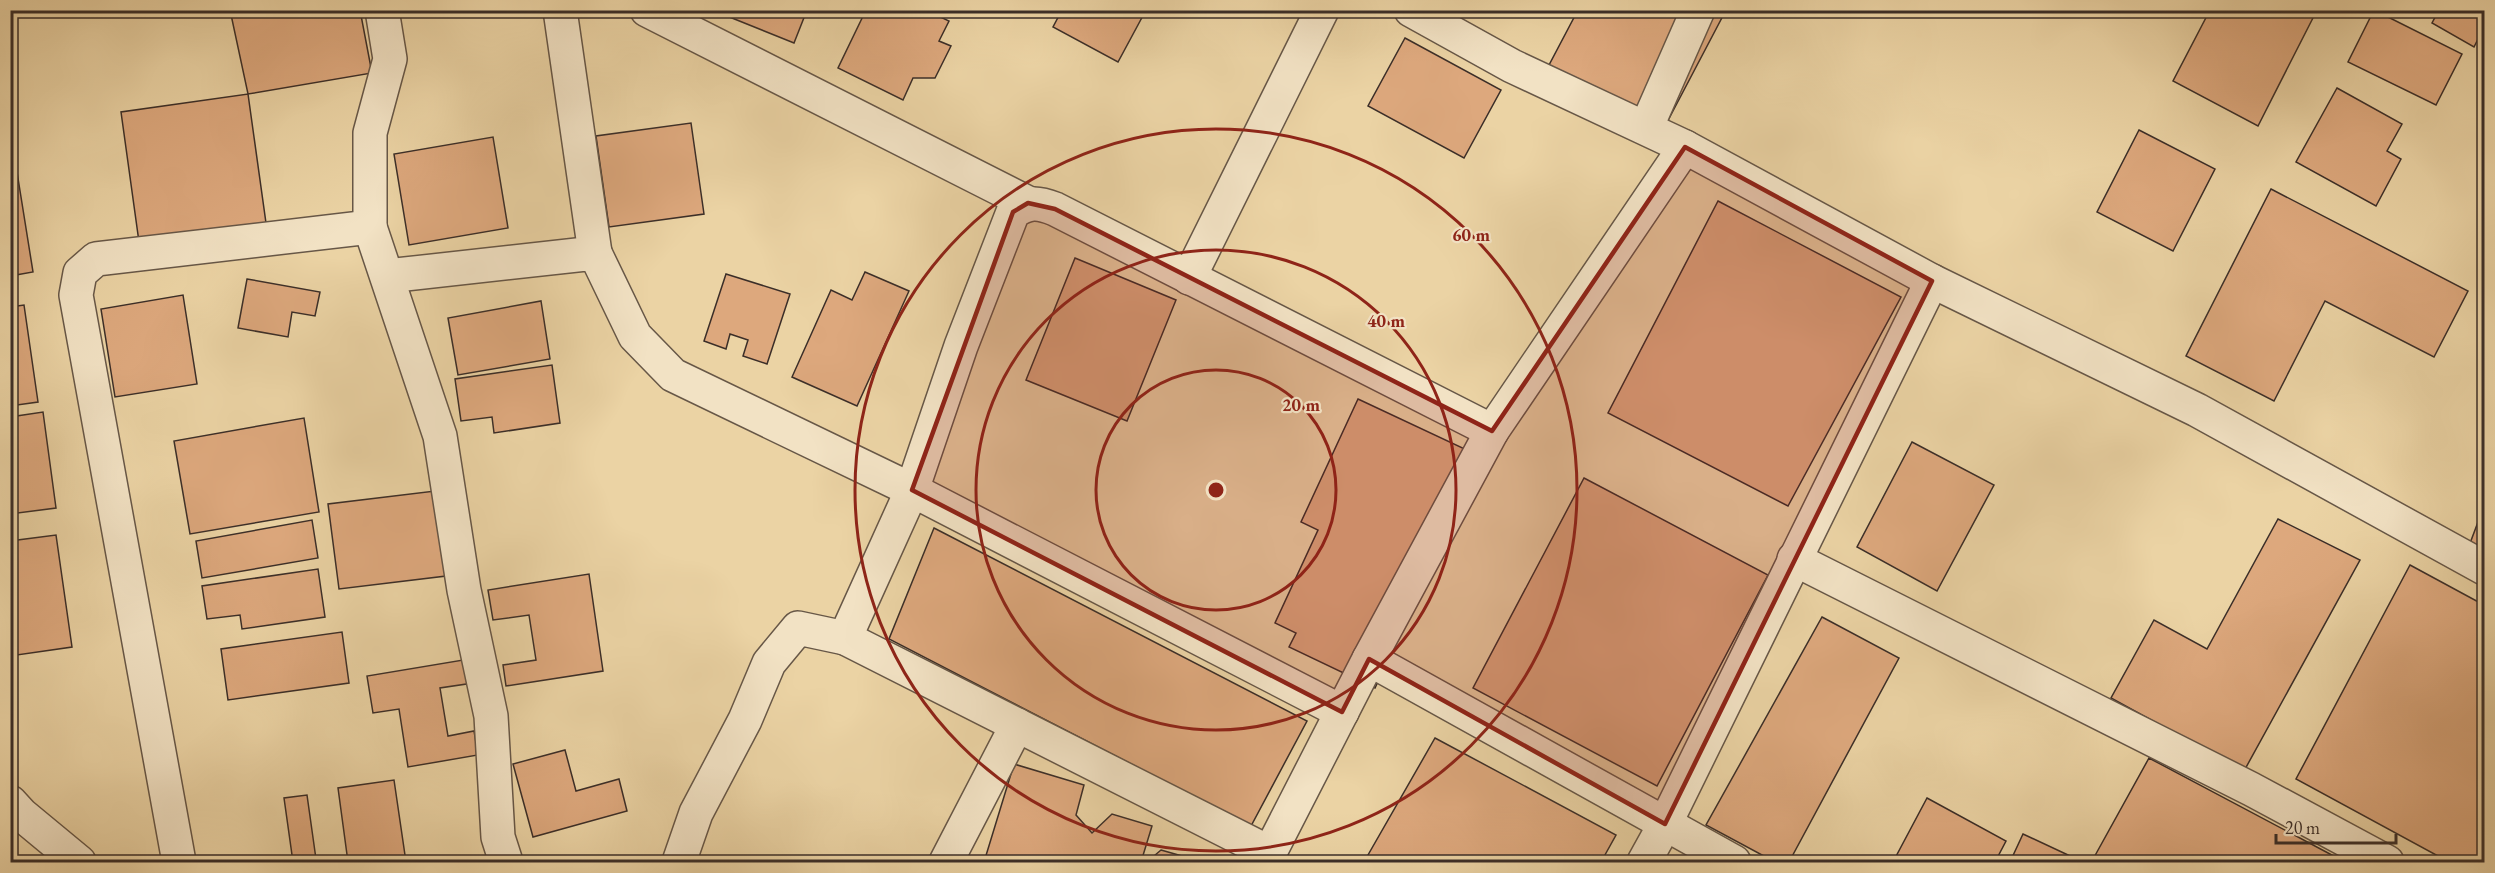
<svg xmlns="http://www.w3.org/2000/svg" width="2495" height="873" font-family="'EB Garamond',serif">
<rect width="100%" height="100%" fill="#ebd3a4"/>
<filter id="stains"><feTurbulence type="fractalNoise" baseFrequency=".00333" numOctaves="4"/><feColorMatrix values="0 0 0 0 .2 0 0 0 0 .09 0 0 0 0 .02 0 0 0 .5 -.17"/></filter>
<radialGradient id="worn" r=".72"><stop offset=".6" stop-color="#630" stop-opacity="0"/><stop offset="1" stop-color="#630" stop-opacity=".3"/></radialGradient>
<!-- building -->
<g fill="#dda87d" stroke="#3b2e28" stroke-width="1.5">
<path d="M230,10H360L372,73L248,94Z"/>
<path d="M712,10H807L794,43Z"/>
<path d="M866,10H926L949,21L939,41L951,46L935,78H913L903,100L838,68Z"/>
<path d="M1062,10H1146L1118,62L1053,27Z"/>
<path d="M1578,10H1726L1664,128L1548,67Z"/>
<path d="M2210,10H2317L2258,126L2173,81Z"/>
<path d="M2374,10L2462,54L2436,105L2348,62Z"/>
<path d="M2439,10H2484V27L2474,47L2432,23Z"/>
<path d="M1405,38L1501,90L1464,158L1368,106Z"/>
<path d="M2337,88L2402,124L2387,151L2401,159L2376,206L2296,162Z"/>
<path d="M248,94L266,223L139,242L121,112Z"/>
<path d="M691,123L704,214L609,227L596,136Z"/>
<path d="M2139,130L2215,169L2173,251L2097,212Z"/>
<path d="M493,137L508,228L409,245L394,154Z"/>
<path d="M17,172L33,272L10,276V173Z"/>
<path d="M2271,189L2468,291L2434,357L2325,301L2274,401L2186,356Z"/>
<path d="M1718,201L1901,297L1788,506L1608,413Z"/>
<path d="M1075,258L1176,300L1127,421L1026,380Z"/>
<path d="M865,272L909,291L857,406L792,377L831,290L852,300Z"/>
<path d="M726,274L790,294L767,364L743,356L748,340L730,334L726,349L704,341Z"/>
<path d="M247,279L320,292L315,316L292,312L288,337L238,328Z"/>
<path d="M183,295L197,384L115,397L101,309Z"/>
<path d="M541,301L550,359L458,375L448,318Z"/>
<path d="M24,305L38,402L10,406V307Z"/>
<path d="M552,365L560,423L494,433L492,417L461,421L455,379Z"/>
<path d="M1358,399L1484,458L1375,688L1289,647L1296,633L1275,623L1318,530L1301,522Z"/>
<path d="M43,412L56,508L10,514V417Z"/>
<path d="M304,418L319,512L190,534L174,441Z"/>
<path d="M1912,442L1994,485L1937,591L1857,547Z"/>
<path d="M1584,478L1768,575L1657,786L1473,688Z"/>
<path d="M435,491L446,576L339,589L328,504Z"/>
<path d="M2484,506V555L2469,546Z"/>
<path d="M2278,519L2360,560L2244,771L2111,698L2154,620L2207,649Z"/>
<path d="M312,520L318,558L202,578L196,541Z"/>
<path d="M934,528L1307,721L1251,826L889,639Z"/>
<path d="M56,535L72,647L10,656V541Z"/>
<path d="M2410,565L2484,605V862H2449L2296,779Z"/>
<path d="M318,569L325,617L242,629L240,615L207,619L202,586Z"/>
<path d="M589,574L603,671L506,686L503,665L536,660L529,615L493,620L488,590Z"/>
<path d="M1822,617L1899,658L1789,862H1775L1706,825Z"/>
<path d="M342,632L349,683L228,700L221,649Z"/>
<path d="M469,659L473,683L440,688L448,736L474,731L478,755L408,767L399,709L373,713L367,676Z"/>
<path d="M1435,738L1616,835L1601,862H1364Z"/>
<path d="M565,750L576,791L619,779L627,811L533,837L513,764Z"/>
<path d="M2149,758L2345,862H2095L2092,861Z"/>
<path d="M1014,764L1084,785L1076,815L1092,833L1112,814L1152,826L1141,862H984Z"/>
<path d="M394,780L406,862H348L338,788Z"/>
<path d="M307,795L316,859L293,862L284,798Z"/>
<path d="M1927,798L2006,841L1995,862H1893Z"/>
<path d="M2023,834L2083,862H2010Z"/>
<path d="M1161,850L1203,862H1147Z"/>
</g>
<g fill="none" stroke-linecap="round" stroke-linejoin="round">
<!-- minor casing -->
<g stroke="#675747" stroke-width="36">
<g id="minor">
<path d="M560,10L595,253"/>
<path d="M647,10L1028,203"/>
<path d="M1411,10L1512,66L1685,147"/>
<path d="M1646,128L1698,10"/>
<path d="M370,227L440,436L464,590L491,716L498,837L506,862"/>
<path d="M387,276L595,253L635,336L673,375L912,490L1342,712"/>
<path d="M1189,278L1322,10"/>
<path d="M1794,559L2251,789L2387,862"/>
<path d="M845,638L1270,853"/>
<path d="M1369,659L1734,862"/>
<path d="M10,802L21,814L79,862"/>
<path d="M179,862L76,295L80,273L96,259L370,227V133L390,59L382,10"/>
<path d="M679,862L696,813L745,720L769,663L798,628L845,638L912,490L961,346L1013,212C1029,202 1037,202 1055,209L1492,431"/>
<path d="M946,862L1017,725"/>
<path d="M1265,862L1369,659L1492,431L1685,147L1932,281L2197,410L2484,568"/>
<path d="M1644,862L1665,824L1932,281"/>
</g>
</g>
<!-- minor -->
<use href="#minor" stroke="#f2e2c4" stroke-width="33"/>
</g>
<!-- marked area -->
<path fill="#8f2418" fill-opacity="0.2" stroke="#8f2418" stroke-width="4.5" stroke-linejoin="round" d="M1685,147L1932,281L1665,824L1369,659L1342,712L912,490L1013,212L1028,203L1055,209L1492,431Z"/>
<!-- distance rings -->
<g fill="none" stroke="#8f2418" stroke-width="3">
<circle cx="1216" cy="490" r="120"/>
<circle cx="1216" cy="490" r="240"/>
<circle cx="1216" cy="490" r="361"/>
</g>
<circle cx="1216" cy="490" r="9" fill="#8f2418" stroke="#f2e2c4" stroke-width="3"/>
<g font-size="18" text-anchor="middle" font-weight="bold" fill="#8f2418" stroke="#f2e2c4" stroke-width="4.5" stroke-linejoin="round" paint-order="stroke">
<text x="1471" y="241">60 m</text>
<text x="1386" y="327">40 m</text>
<text x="1301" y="411">20 m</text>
</g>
<!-- margin -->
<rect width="2495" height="873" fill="none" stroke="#ebd3a4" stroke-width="36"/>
<rect x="12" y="12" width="2471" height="849" fill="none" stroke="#3b2e28" stroke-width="3"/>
<rect x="18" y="18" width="2459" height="837" fill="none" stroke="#3b2e28" stroke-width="1.5"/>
<!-- scale -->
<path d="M2276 834v9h120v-9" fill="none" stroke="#3b2e28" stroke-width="3"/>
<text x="2285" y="834" font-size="18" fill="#3b2e28" stroke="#f2e2c4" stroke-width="4.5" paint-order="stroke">20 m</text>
<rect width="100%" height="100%" filter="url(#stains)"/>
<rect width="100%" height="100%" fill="url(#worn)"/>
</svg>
